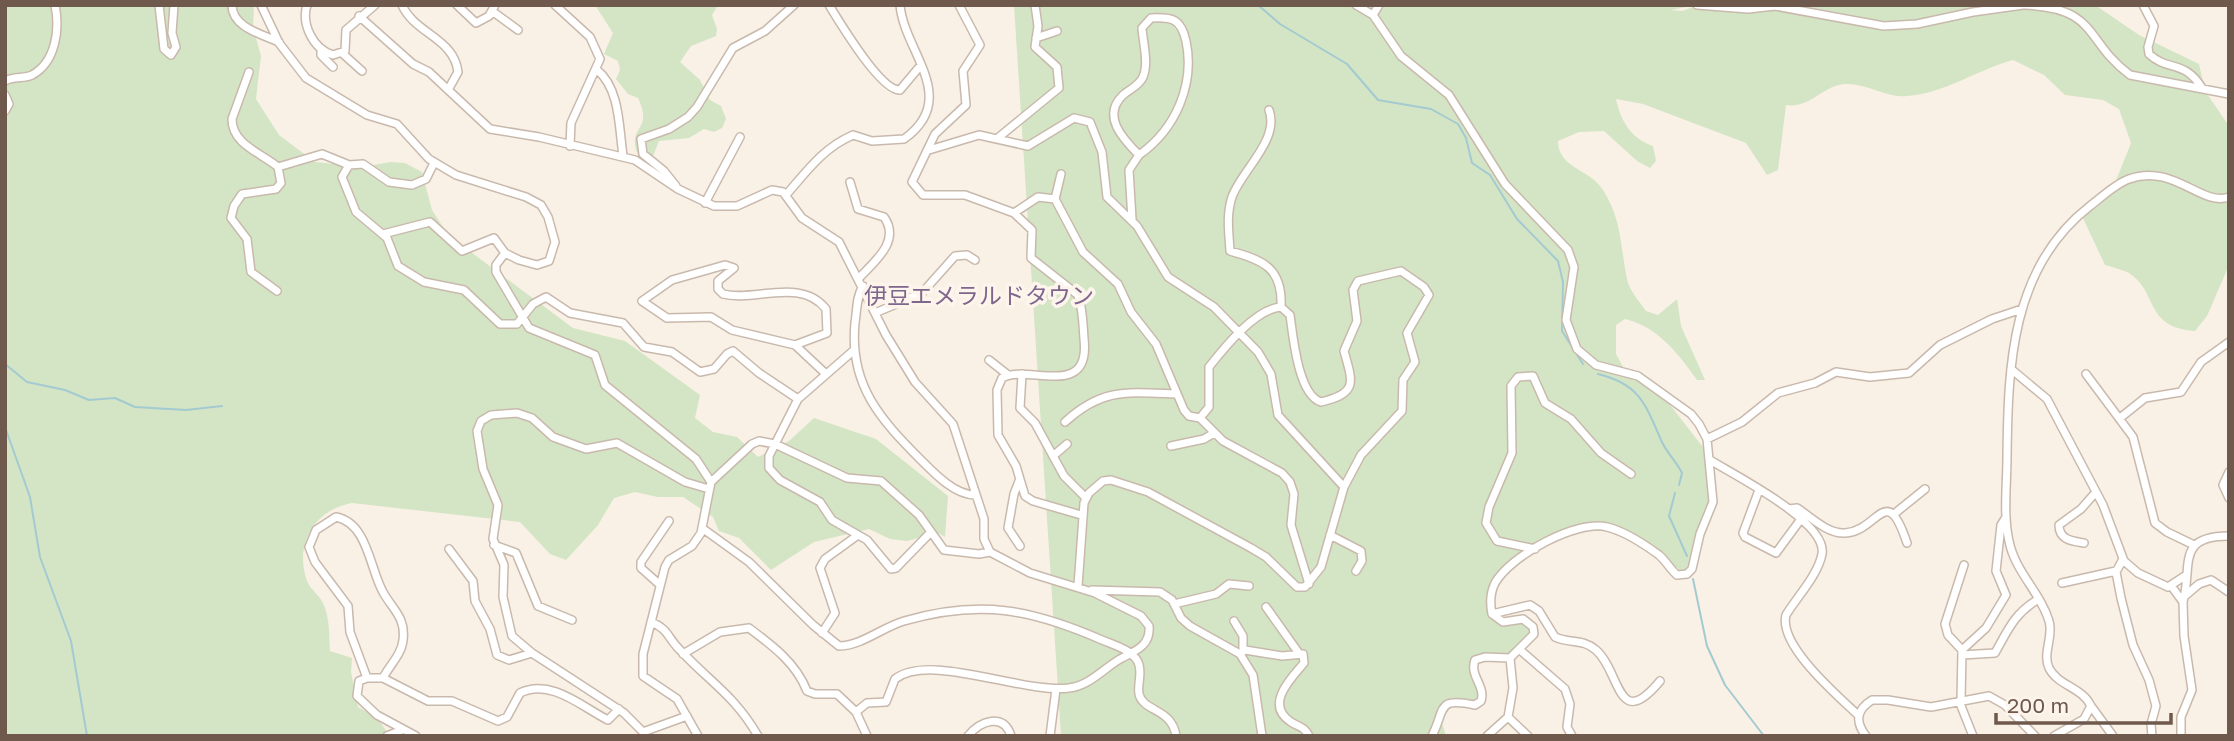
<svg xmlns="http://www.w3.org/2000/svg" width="2234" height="741" font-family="'Golos Text','Noto Sans JP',sans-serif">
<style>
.green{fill:#d3e5c5}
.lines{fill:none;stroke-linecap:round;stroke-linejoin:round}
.stream{stroke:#a4cad1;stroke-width:2}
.minor-casing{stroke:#c9b9ad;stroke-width:10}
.minor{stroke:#fff;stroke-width:7}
.labels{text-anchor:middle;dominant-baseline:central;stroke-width:7;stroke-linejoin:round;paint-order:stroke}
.neighbourhood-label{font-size:23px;fill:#7e668c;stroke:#fdf5eb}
</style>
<rect width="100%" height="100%" fill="#f9f1e5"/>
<path class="green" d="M5,5H254L253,27L261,56L256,99L279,135L315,162L363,167L390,162L405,163L422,172L432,210L448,235L573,328L625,341L700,395L695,418L713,432L737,437L758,457L789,441L814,418L876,439L948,496L945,537L938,533L907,541L890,539L869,529L814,542L771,570L739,538L719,531L713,517L683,497H658L635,492L614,498L598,525L566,560L550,554L520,522L352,503C314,510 294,544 307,581C310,589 319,595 323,603C330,618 329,635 330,651L352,658L351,672L358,707L377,718L390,736H5Z
M595,5H718L712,15L717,29L716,36L691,46L680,62L700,80L710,100L721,106L726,119L722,128L714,132L704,129L689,138L659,141L653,156L640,159C623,125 655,133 638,98L628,94L616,79L620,70L618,61L604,54L613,33Z
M1014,5H1695L1671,10L1682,11L1699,5H2095L2139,35L2199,64L2205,91L2229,126V265L2207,316L2195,331C2142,327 2160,291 2127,272C2120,269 2112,267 2105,265L2082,216L2113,188L2131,143L2119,109L2103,100L2065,95L2044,75L2013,60C1976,70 1946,93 1907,96C1885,98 1867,83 1845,84C1823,85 1810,109 1786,105L1778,170L1767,175L1746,143L1643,104L1616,99C1621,122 1631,138 1653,146L1656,161L1650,168L1637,161L1604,131L1579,132L1558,141C1558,167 1587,169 1600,186C1622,216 1620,245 1627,279C1629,290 1639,301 1646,311L1658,315L1677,299L1681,326L1705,380H1697C1678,353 1658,327 1625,319L1616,325V354L1627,374L1660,392L1706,451L1713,504L1696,565L1683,572L1624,531H1560C1553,538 1546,545 1539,550C1506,573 1479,574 1502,622L1523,619L1533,627L1508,660L1479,661L1474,673L1483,698L1453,705L1441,720L1446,736H1061Z"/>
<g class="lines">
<path class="stream" d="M1258,5L1280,24L1347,64L1378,100L1431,109L1458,124L1466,138L1472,163L1490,175L1517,219L1558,261L1563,282L1562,331L1583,364
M5,364L27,382L65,390L89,400L115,398L135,407L186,410L222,406
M1598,374C1639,384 1645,403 1661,440C1666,452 1676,461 1682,473L1679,485
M5,427L30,497L40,557L71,641L87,736
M1675,493L1669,516L1687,556
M1693,579L1707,646L1725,685L1764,736"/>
<defs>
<path id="minor" d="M159,5L164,49L171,55L176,47L172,33L174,5
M232,5C232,27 261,34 279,42
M261,5L279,43L306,78L367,115L397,124L429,159L456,175L526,197L541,205L548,217L555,242L549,261L537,265L519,260L505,253L494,238L462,251L430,222L383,234
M307,5C301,24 313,49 333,55L345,51L346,30L375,5
M402,5C415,34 454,38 458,72L448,90
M457,5L476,23L489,16L495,5
M555,5L590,37L600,59L571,123L570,146
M829,5C840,23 881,91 900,90L921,65
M959,5L980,45L963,71L966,105L935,134L912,182L923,195H965L1014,213L1032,230L1031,258L1078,295C1083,309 1083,325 1084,339C1091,401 1026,363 1002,378L997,390L998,435L1016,466L1025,496L1033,501L1081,515
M1356,5L1373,15L1401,56L1449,95L1505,184L1568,250L1574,267L1566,320L1577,349L1596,365L1638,376L1691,414L1699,424L1707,439L1713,502L1700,534L1692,569L1687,574L1677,575C1670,569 1666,561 1659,555C1644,544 1624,531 1607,527C1577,519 1510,556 1495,583C1490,593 1490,604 1492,614L1503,622L1523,619L1533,627L1534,634L1510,658L1513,688L1508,717L1487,736
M1697,5L1748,9L1775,6L1884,26L1917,24L1973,12L2023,5
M2025,5C2099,8 2084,41 2130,75L2229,94
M2143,5L2154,26L2148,47L2149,54C2168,72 2184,59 2202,88
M492,11L518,30
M1373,15L1379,5
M359,16L413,64L429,72L490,129L539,137L635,160L678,189L714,206H737L772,190L783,192L802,218L839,242L886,335L915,382L953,424L984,519V539L990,552L1030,573L1095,593L1141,616L1149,626C1151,646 1135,651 1120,659C1103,669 1089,686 1069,688C1023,694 930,652 895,679L886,702L867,703L856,712
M1151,18C1173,17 1181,19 1186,41C1195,84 1176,129 1139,155C1123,139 1101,116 1123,95C1130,89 1139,86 1143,77C1149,63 1143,43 1142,28Z
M1036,38L1057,31
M321,50V55L333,67
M342,53L362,71
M597,70C620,88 619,128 623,156
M249,72L232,119C232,145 262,153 278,167L281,183L276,189L242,194L234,206L231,218L247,239L251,272L277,291
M5,81C14,76 24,79 32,75C56,62 60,29 55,5
M5,95L9,104L5,111
M1269,110C1280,140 1241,171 1232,197C1226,215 1229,233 1230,251C1263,260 1283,268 1281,307
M999,137L1059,88L1057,67L1035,47L1038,26L1035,5
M929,150L979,135L1028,146L1074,118L1090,122L1102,152L1107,197L1137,226L1168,277L1214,307L1258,352L1271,374L1278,415L1344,487
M349,165L342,177L356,212L387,238L398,266L424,282L464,290L500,324H517L533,304L546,297L570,313L623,323L644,347L672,352L700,372L714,369L727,354L733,351L759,373L798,399
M278,167L322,154L349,165L363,164L389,182L412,185L426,179L434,163
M850,182L858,209L884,217C901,241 875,261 859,278
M676,186L664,171L643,154L641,139L669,129L688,117L697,107L733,48L765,31L794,5
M786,195C807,171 823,148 853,135L872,141L904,139C961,98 904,52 900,5
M1055,199L1061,174
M705,203L740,137
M1014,213L1038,197L1055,199L1083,252L1118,284L1131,312L1156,344L1184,410L1189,416L1200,418
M1132,219L1129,170L1139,155
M505,253L496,265V272L529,328L595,355L605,385L696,459L711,482
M725,265L734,268L718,281V289L723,294C754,302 801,277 826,309L827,333L795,345L732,330L711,317L667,318L642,301L672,280Z
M863,286C856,297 857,311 855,323C849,385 880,419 922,461C935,474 955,495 975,495
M1281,307C1255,309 1224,348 1209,367V407L1200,418L1223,441L1282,473L1290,482L1294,494L1291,525L1309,584
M875,313L922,293L955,256L967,255L975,260
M795,345L826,374
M853,351L798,399L769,456V468L780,480L820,502L832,520L867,540L891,569L896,568L930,533
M989,360L1008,375
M2011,369L2047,399L2103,505L2124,561L2138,573L2168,587L2185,576
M1022,374L1020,408L1035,423L1064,476L1086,498
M2086,374L2133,437L2155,523L2167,532L2194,545
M2120,418L2145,398L2181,392L2201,362L2229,342
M1065,422C1102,388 1127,392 1175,394
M1707,439L1742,422L1778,393L1815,383L1836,372L1870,377L1909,373L1940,345L1992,319L2022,309
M1171,446L1204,439L1214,433
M1053,456L1067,444
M1710,460C1734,475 1828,522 1822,554C1818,575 1797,597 1786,615C1778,645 1838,696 1858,715
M2229,472L2223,485L2229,498
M1019,481L1014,494L1008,528L1020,546
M1759,490L1743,533L1745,537L1776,553L1801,519
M1789,509L1797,508C1811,517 1827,534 1845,533C1879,531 1886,480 1907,543
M1894,514L1925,489
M702,528L749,562L813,625L839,646C861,646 883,627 904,621C980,599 1031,609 1102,640C1114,645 1132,650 1138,662C1143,673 1137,684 1139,694C1143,712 1172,708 1176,736
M1330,535L1361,551L1362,561L1356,571
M2084,543C2072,541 2059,540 2059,525L2081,509L2096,492
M494,545L516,553L538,606L572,620
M449,549L473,581L475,601L490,629L497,655L509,660L532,653
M1535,549L1497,541L1486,523L1489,507L1512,453L1511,386L1518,377L1533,376L1545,403L1571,419L1601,453L1631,474
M2123,559L2116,572L2121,598L2133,645L2149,680L2156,706L2151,724L2152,736
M2062,583L2116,571
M659,584L641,568V562L669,521
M1078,586L1084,503L1089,493L1103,481L1111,480L1148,492L1251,548L1266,557L1297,587H1305L1321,567L1344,487L1361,455L1402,411L1403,380L1415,362L1407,333L1429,295L1424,287L1401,271L1358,281L1353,290L1357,321L1344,351C1353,383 1358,393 1321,402C1298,395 1293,336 1290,315L1281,307
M2172,587L2183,602L2184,636L2192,690L2181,717V736
M1092,590L1160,592L1172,600L1181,618L1190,626L1240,654L1253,675L1262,736
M2186,595L2199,584L2211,580L2229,592
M2183,602C2193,566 2175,536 2229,536
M1174,604L1216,594L1229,584L1249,586
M1266,607L1298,652
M1492,614L1530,605L1539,611L1555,637C1570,644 1582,638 1596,650C1621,672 1617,733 1660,681
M1234,621L1243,636V651
M651,622C669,629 668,639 681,651C711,683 735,696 758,736
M822,633L835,613L820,568L825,559L858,535
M1519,649L1565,689L1570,704L1567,727L1572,736
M1962,650L1986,628L2006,595L1996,571L2001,525L2006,517
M683,654L720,632L749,628C773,646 796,663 807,691L815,694H837L856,712L867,736
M1240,654L1245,650L1282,656L1303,654L1304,663C1291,678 1264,705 1291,722C1299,727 1305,727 1309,736
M1962,655L1995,653C2008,630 2014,614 2037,600
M367,678L350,632L348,606L315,562L309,547L316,530L336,517C368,523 370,570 383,592C392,609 406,617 403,640C402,654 389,666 383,678
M1959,701L1973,736
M1961,701L1962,650L1948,635L1945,624L1964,565
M2091,706L2113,736
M687,716L643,732L624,713L532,653L512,636L503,597L504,565L493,539L498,505L483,469L477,431L481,421L491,415L517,413L532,418L553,437L586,449L617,443L685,482L709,489
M1508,717L1528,736
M387,736L402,730
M416,736L377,715L357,696L359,681L367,678H383L428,701H452L498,721L507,717L520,693C551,678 582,707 608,720L619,709
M698,736L677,699L643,676V654L665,567L669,560L692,546L701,533L711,482L752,444L759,441L775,444L847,478L881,481L919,515L944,550L979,554L990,552
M968,736C980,721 1004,712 1011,736
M1050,736L1056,689
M1432,736C1446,708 1436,697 1475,705L1481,701C1486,686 1469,676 1475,660L1485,657L1510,658
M1866,736C1855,722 1856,710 1872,700H1888L1931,707L1989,696L2005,705L2035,736
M2054,736L2084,719L2091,706C2082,687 2058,686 2049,668C2042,653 2054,637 2049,621C2041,593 2015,572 2009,541C2003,515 2007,484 2007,457C2008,366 2011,267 2090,206C2102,197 2115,184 2129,179C2174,163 2201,207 2229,197"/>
</defs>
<use href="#minor" class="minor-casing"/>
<use href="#minor" class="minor"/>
</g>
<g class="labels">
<g class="neighbourhood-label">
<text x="979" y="295">伊豆エメラルドタウン</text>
</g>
</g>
<rect width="2234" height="741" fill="none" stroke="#6f594d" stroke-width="14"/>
<path d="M1996 713v10h175v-10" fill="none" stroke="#6f594d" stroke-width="3.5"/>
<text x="2007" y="713" font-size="21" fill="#6f594d" stroke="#fdf5eb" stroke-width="5" paint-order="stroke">200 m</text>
</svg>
